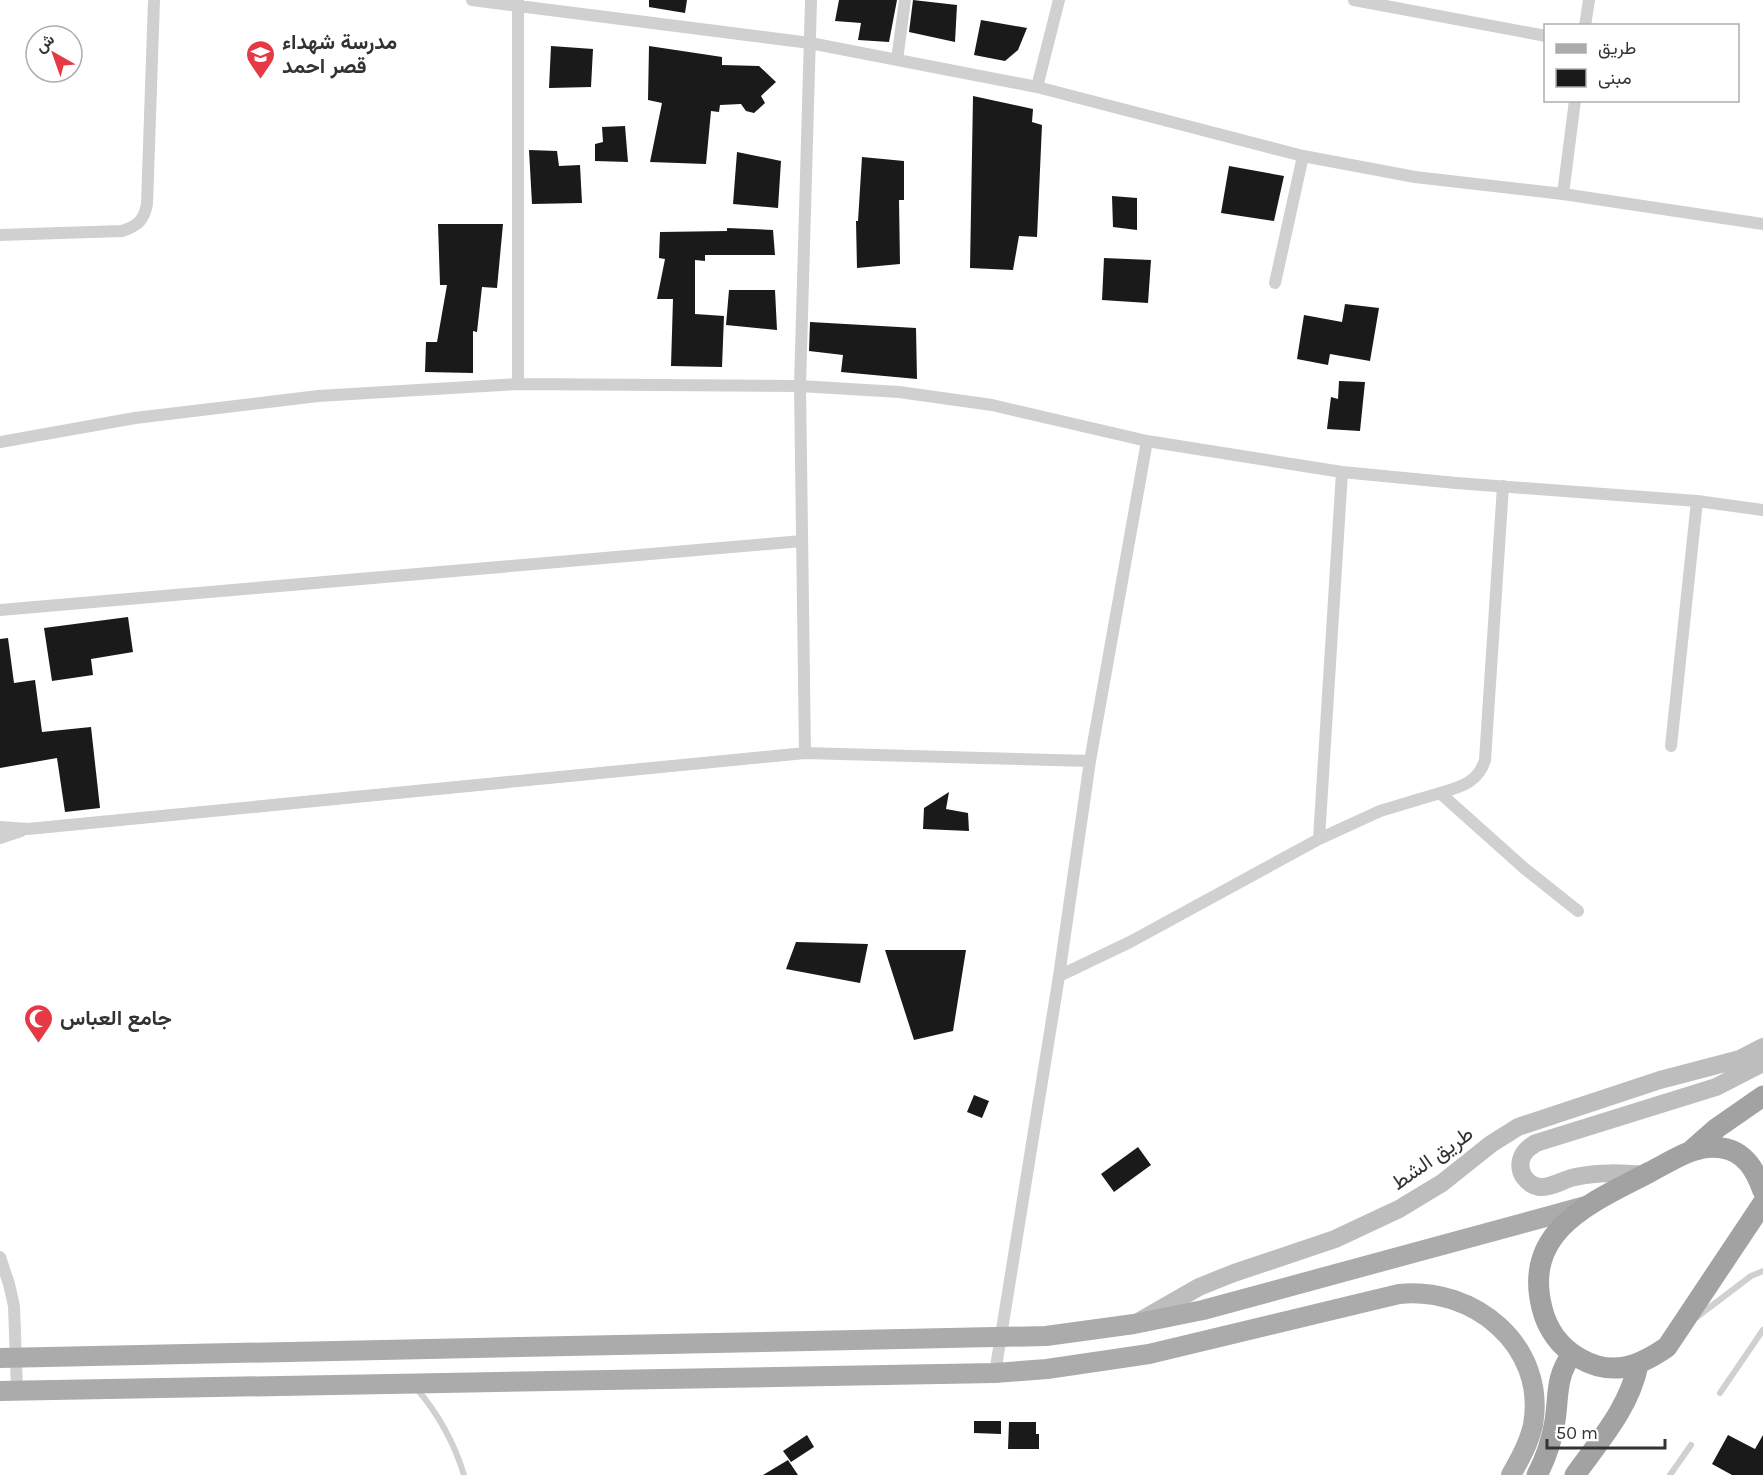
<svg xmlns="http://www.w3.org/2000/svg" width="1763" height="1475" font-family="Karla,Vazirmatn,sans-serif">
<style>
.building{fill:#1a1a1a}
.lines{fill:none;stroke-linecap:round;stroke-linejoin:round}
.service{stroke:#d0d0d0;stroke-width:6}
.minor{stroke:#d0d0d0;stroke-width:12}
.secondary{stroke:#bdbdbd;stroke-width:18}
.primary{stroke:#ababab;stroke-width:20}
.trunk{stroke:#a2a2a2;stroke-width:21}
.labels{text-anchor:middle;dominant-baseline:central;stroke-width:6;stroke-linejoin:round;paint-order:stroke}
.poi-label{font-size:21px;font-weight:bold;fill:#333;stroke:#fff;text-anchor:start}
.street-label{font-size:21px;fill:#333;stroke:#fff}
</style>
<rect width="100%" height="100%" fill="#fff"/>
<path class="building" d="M649,0H687L685,13L649,7Z
M839,0H897L889,42L858,40L861,23L835,21Z
M913,0L957,5L955,42L909,32Z
M981,20L1027,28L1018,50L1005,61L974,55Z
M551,46L593,49L591,87L549,88Z
M649,46L722,57V65L759,66L776,82L761,96L765,103L754,113L746,111L741,104L720,105L719,112L711,111L706,164L650,162L662,103L648,100Z
M973,96L1033,109L1032,122L1042,125L1037,237L1019,236L1013,270L970,268Z
M625,126L628,162L595,161V144L603,142L602,127Z
M529,150L557,151L559,166L580,165L582,203L532,204Z
M737,152L781,161L778,208L733,204Z
M862,157L904,161V200H899L900,264L857,268L856,221H858Z
M1229,166L1284,176L1274,221L1221,213Z
M1112,196L1137,198V230L1113,227Z
M438,224H503L497,288L482,287L477,332L473,331V373L425,372L426,342H437L447,285H440Z
M727,228L773,230L775,255H705V261L695,260V314L724,316L722,367L671,366L673,299H657L665,259L659,258L660,232L727,231Z
M1104,258L1151,260L1148,303L1102,300Z
M729,290H775L777,330L726,325Z
M1345,304L1379,308L1370,361L1330,354L1328,365L1297,359L1304,315L1342,322Z
M810,322L916,328L917,379L841,372L843,355L809,351Z
M1339,381L1365,382L1360,431L1327,429L1331,397L1338,399Z
M128,617L133,652L91,659L93,675L52,681L44,628Z
M8,638L14,683L35,680L42,732L91,727L100,808L65,812L57,758L0,768V639Z
M949,792L946,809L968,813L969,831L923,829L924,808Z
M796,942L868,944L860,983L786,969Z
M885,950H966L953,1031L914,1040Z
M974,1095L989,1101L982,1118L967,1112Z
M1138,1147L1151,1165L1114,1192L1101,1174Z
M974,1421H1001V1434L974,1433Z
M1009,1422H1036V1434H1039V1449H1008Z
M807,1435L814,1447L791,1462L783,1451Z
M1728,1435L1755,1449L1763,1435V1475H1732L1712,1464Z
M788,1460L798,1475H763Z"/>
<g class="lines">
<path class="service" d="M1697,1317L1751,1276L1763,1271
M417,1389C439,1415 454,1442 464,1475
M1720,1393L1763,1330
M1670,1475L1691,1445"/>
<path class="minor" d="M472,0L810,43L1037,87L1303,156L1415,177L1563,194L1763,224
M518,0V384
M1354,0L1546,36
M1585,26L1589,0
M897,60L905,0
M1037,87L1059,0
M1563,194L1575,100
M0,235L122,231C137,226 144,221 147,204L154,0
M1275,283L1303,156
M0,442L135,418L318,396L518,384L800,386L899,392L992,405L1147,441L1342,472L1456,483L1697,501L1763,510
M0,610L802,541
M1671,746L1697,501
M805,753L800,386L811,0
M1440,793C1460,787 1478,783 1485,760L1503,486
M0,827L28,829L805,753L1090,761
M0,838L21,831
M1319,839L1342,472
M1059,976L1130,942L1319,839L1380,811L1440,793L1524,868L1578,911
M0,1257L9,1284L14,1306L17,1391
M995,1373L1059,976L1090,761L1147,441"/>
<path class="secondary" d="M1645,1175C1621,1173 1599,1172 1575,1177C1564,1179 1552,1188 1540,1187C1527,1185 1518,1173 1521,1160C1523,1152 1528,1148 1536,1143L1716,1087L1763,1063
M1138,1322L1199,1287L1234,1273L1335,1239L1399,1209L1442,1183L1491,1144L1518,1127L1660,1080L1740,1059L1763,1047"/>
<path class="primary" d="M0,1358L1046,1336L1134,1324L1203,1310L1586,1206
M0,1391L995,1373L1047,1369L1149,1354L1399,1294C1473,1286 1547,1345 1533,1425C1529,1443 1520,1459 1511,1475"/>
<path class="trunk" d="M1692,1150L1717,1128L1763,1096
M1763,1191C1756,1171 1745,1151 1722,1148C1696,1143 1672,1161 1650,1172C1593,1202 1522,1229 1542,1308C1547,1329 1560,1347 1579,1358C1612,1377 1638,1367 1667,1347L1763,1203
M1537,1475C1546,1458 1552,1440 1555,1421C1559,1395 1555,1378 1572,1354
M1575,1475C1600,1440 1629,1408 1638,1365"/>
</g>
<defs>
<symbol id="school-pin" viewBox="-11 -11 22 30"><path d="M0 17L-7.5 6A9.5 9.5 0 1 1 7.5 6Z" fill="#e63946" stroke="#fff"/><path d="M0-5L7-2L0 1L-7-2ZM-4 1L0 2.5L4 1V4Q0 6-4 4Z" fill="#fff"/></symbol>
<symbol id="mosque-pin" viewBox="-11 -11 22 30"><path d="M0 17L-7.5 6A9.5 9.5 0 1 1 7.5 6Z" fill="#e63946" stroke="#fff"/><path d="M3.5-4.9A6 6 0 1 0 3.5 4.9A5 5 0 1 1 3.5-4.9Z" fill="#fff"/></symbol>
</defs>
<g fill-rule="evenodd">
<use href="#school-pin" x="244" y="38" width="33" height="45"/>
<use href="#mosque-pin" x="22" y="1002" width="33" height="45"/>
</g>
<g class="labels">
<g class="poi-label">
<text x="282" y="42">مدرسة شهداء<tspan x="282" dy="24">قصر احمد</tspan></text>
<text x="60" y="1018">جامع العباس</text>
</g>
<g class="street-label">
<text transform="translate(1432 1158) rotate(-35)">طريق الشط</text>
</g>
</g>
<rect x="1544" y="24" width="195" height="78" fill="#ffffff" stroke="#adadad" stroke-width="1.5"/>
<rect x="1556" y="44" width="30" height="9" fill="#ababab" stroke="#adadad" stroke-width="1.5"/>
<text x="1598" y="54" font-size="18" fill="#333333">طريق</text>
<rect x="1556" y="69" width="30" height="18" fill="#1a1a1a" stroke="#adadad" stroke-width="1.5"/>
<text x="1598" y="84" font-size="18" fill="#333333">مبنى</text>
<g transform="translate(54 54) rotate(320)"><circle r="28" fill="#ffffff" stroke="#adadad" stroke-width="1.5"/>
<path d="M0-4.5L10 22L0 15L-10 22Z" fill="#e63946"/>
<text y="-9" font-size="16" font-weight="bold" text-anchor="middle" fill="#333333">ش</text>
</g>
<path d="M1547 1439v9h118v-9" fill="none" stroke="#333333" stroke-width="3"/>
<text x="1556" y="1439" font-size="18" fill="#333333" stroke="#ffffff" stroke-width="4.5" paint-order="stroke">50 m</text>
</svg>
